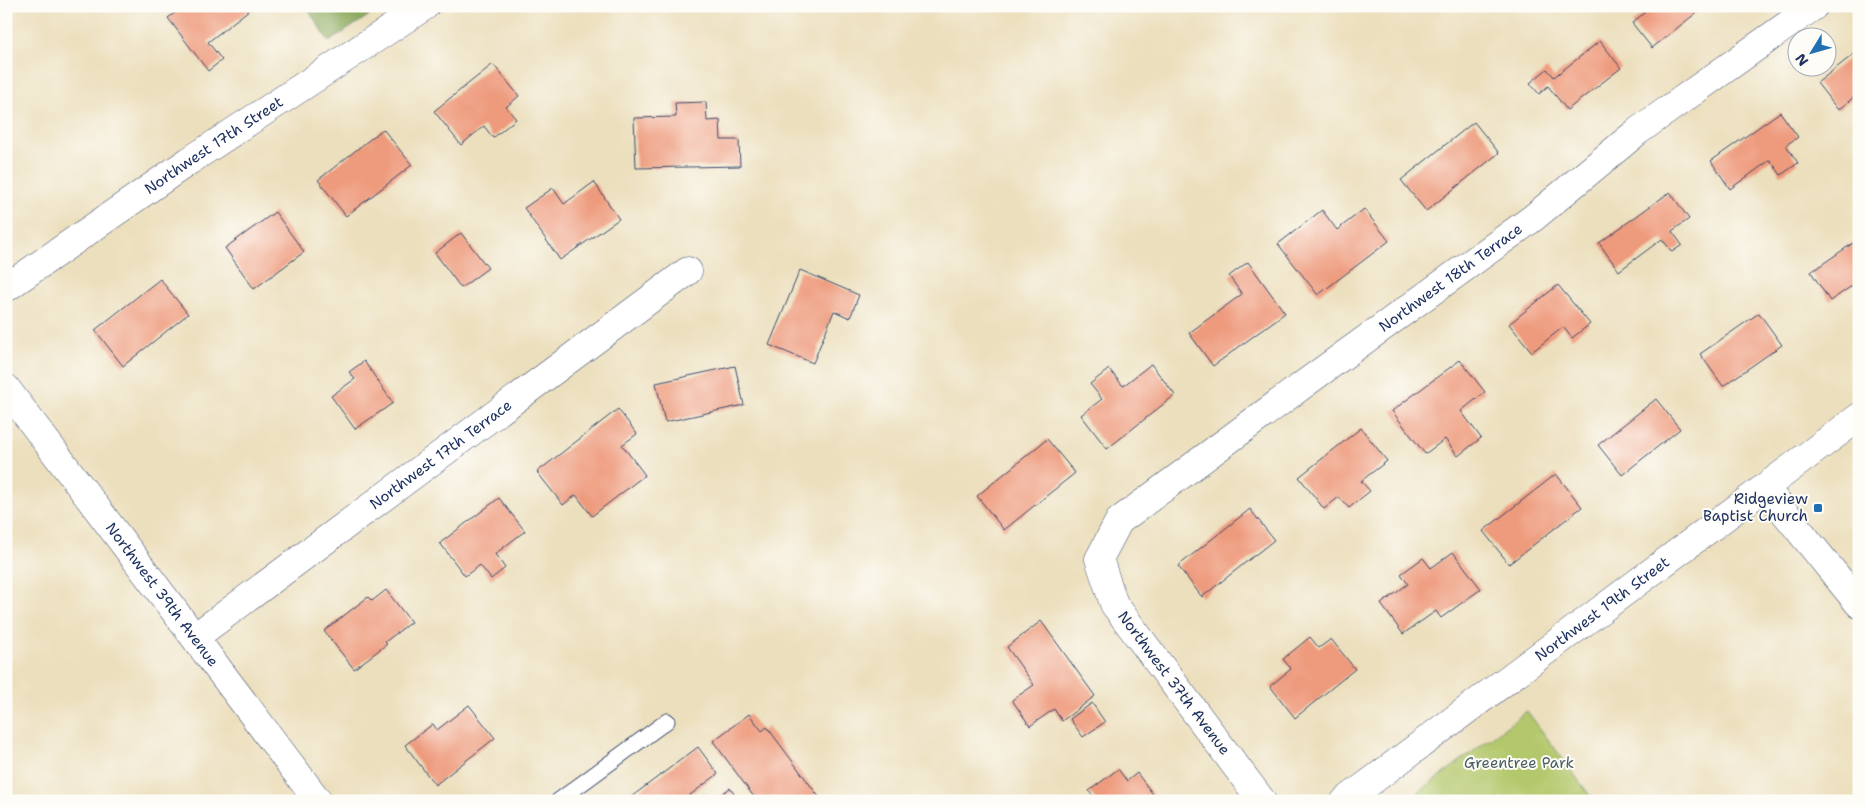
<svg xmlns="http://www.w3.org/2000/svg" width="1865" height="807" font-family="'Shantell Sans',sans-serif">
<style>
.green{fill:#b3c86c;stroke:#677c65}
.forest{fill:#8eac60;stroke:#546e5f}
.building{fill:#ee9a7b}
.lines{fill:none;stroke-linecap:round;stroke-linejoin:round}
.service-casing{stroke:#3a496c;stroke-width:17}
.minor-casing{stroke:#3a496c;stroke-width:29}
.primary-casing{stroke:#3a496c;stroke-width:29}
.service{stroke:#fff;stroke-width:15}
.minor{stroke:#fff;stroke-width:28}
.primary{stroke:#fff;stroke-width:28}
.poi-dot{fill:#1f6fb2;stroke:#fdfcf7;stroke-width:2}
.labels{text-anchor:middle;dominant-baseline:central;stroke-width:4;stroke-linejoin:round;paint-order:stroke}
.street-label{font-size:15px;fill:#1b2f5e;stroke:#fdfcf7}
.poi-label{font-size:15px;fill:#1b2f5e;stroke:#fdfcf7;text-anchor:end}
.park-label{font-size:15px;fill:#495d62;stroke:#fdfcf7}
</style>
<rect width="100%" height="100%" fill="#fdfcf7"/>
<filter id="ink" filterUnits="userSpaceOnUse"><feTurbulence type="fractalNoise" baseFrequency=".02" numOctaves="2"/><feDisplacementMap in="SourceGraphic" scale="10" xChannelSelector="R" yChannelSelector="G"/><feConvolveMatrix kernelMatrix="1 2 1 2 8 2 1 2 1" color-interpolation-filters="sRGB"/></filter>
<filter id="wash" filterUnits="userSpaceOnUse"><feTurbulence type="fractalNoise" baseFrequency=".0096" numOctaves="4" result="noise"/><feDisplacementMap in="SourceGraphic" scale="20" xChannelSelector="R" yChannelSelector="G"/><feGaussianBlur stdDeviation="1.12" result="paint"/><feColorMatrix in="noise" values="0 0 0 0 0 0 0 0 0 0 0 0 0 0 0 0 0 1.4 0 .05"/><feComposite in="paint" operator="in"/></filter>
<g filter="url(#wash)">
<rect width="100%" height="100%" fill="#ecdfbd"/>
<path class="green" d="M1527,711L1594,801H1407Z"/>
<path class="forest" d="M306,6H383L329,42Z"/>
<g id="blocks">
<path class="building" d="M184,6H254L208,42L222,60L208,71L168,18Z
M1639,6H1705L1652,48L1632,23L1644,13Z
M1600,41L1621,68L1567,110L1548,86L1539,94L1530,83L1547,69L1554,77Z
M1859,50V93L1838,110L1817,83Z
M493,64L519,96L506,107L516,119L493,138L484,126L461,145L434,111Z
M706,102L707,121L720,120L721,140H739L740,166L636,168L634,118L676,117L675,103Z
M1780,112L1798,137L1786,145L1798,163L1781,175L1770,160L1730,189L1711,161Z
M1474,122L1499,153L1426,211L1401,180Z
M383,129L412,165L346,216L318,180Z
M594,182L619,219L560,260L524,208L553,188L564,204Z
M1670,192L1689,219L1672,231L1682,245L1672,252L1662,239L1619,271L1599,243Z
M1364,209L1389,241L1318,295L1278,244L1322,210L1337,230Z
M275,212L304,252L254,289L225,248Z
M461,233L488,268L461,288L435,253Z
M1853,243L1859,251V281L1830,301L1811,272Z
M1248,262L1285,313L1213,366L1189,333L1242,294L1229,276Z
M800,270L859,295L850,318L834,311L813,363L769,345Z
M160,279L188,314L123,366L95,330Z
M1558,285L1590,324L1572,338L1563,327L1532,352L1509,324Z
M1759,313L1782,345L1723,386L1700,354Z
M1460,360L1485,392L1461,411L1481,438L1458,456L1445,439L1425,454L1392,411Z
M364,361L393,403L355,429L331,396L355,379L349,372Z
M1151,364L1175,395L1107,449L1081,415L1102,399L1090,384L1109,369L1123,386Z
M735,366L744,405L665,422L656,383Z
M1656,399L1680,429L1622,475L1598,445Z
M618,409L637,434L622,445L645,475L592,516L576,495L563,505L537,472Z
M1361,428L1387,461L1361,481L1370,491L1349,508L1339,497L1324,509L1299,477Z
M1047,439L1075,473L1004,530L977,496Z
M1556,474L1582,507L1509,564L1483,531Z
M499,498L525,531L495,554L505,568L491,579L480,565L465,576L440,543Z
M1250,509L1274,540L1202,597L1178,566Z
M1453,552L1481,589L1441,618L1436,611L1403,634L1381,604L1408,584L1401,574L1423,558L1431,568Z
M386,590L411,622L385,642L387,644L354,669L324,631L368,597L372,601Z
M1041,621L1095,696L1062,721L1054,709L1030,726L1012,700L1034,685L1007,647Z
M1310,637L1319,648L1331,639L1355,669L1295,718L1270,686L1291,669L1283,659Z
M1092,703L1105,722L1083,737L1070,719Z
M469,705L495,738L435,785L405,745L433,724L437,730Z
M749,714L762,731L767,727L822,801H757L713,741Z
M698,747L718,774L682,801H633L631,797Z
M1118,769L1127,781L1137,773L1158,801H1096L1089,791Z
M730,788L739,801H712Z"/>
</g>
</g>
<g filter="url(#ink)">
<use href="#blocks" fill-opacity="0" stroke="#3a496c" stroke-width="1"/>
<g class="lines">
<defs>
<path id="service" d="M558,801L667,721"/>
<g id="minor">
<path id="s1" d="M6,288L189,161L425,6"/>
<path d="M1765,488L1859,604"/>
<path id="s2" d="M195,637L688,271"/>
<path id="s3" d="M1262,801L1114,604L1099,559L1119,521L1311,379L1533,218L1638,131L1814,6"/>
<path id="s4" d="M1345,801L1859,417"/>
</g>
<g id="primary">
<path id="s5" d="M6,388L318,801"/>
</g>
</defs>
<use href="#service" class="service-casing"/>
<use href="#minor" class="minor-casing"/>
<use href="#primary" class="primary-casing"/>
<use href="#service" class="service"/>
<use href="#minor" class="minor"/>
<use href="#primary" class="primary"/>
</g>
</g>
<rect class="poi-dot" x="1813" y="503" width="10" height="10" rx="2.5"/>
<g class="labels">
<g class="street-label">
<text stroke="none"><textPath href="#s1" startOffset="252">Northwest 17th Street</textPath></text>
<text stroke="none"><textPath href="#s3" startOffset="748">Northwest 18th Terrace</textPath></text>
<text stroke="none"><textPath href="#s2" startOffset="306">Northwest 17th Terrace</textPath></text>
<text stroke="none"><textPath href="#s5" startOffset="259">Northwest 39th Avenue</textPath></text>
<text stroke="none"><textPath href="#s4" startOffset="321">Northwest 19th Street</textPath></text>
<text transform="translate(1174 683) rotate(53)">Northwest 37th Avenue</text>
</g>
<g class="poi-label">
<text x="1808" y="499">Ridgeview<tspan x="1808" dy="17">Baptist Church</tspan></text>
</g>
<g class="park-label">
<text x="1519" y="763">Greentree Park</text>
</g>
</g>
<rect width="1865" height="807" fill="none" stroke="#fdfcf7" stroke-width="25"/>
<g transform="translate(1812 52) rotate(233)"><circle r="24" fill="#fdfcf7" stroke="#a3aaba"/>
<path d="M0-4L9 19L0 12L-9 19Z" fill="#1f6fb2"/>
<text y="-8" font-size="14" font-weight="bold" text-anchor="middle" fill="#1b2f5e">N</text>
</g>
</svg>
